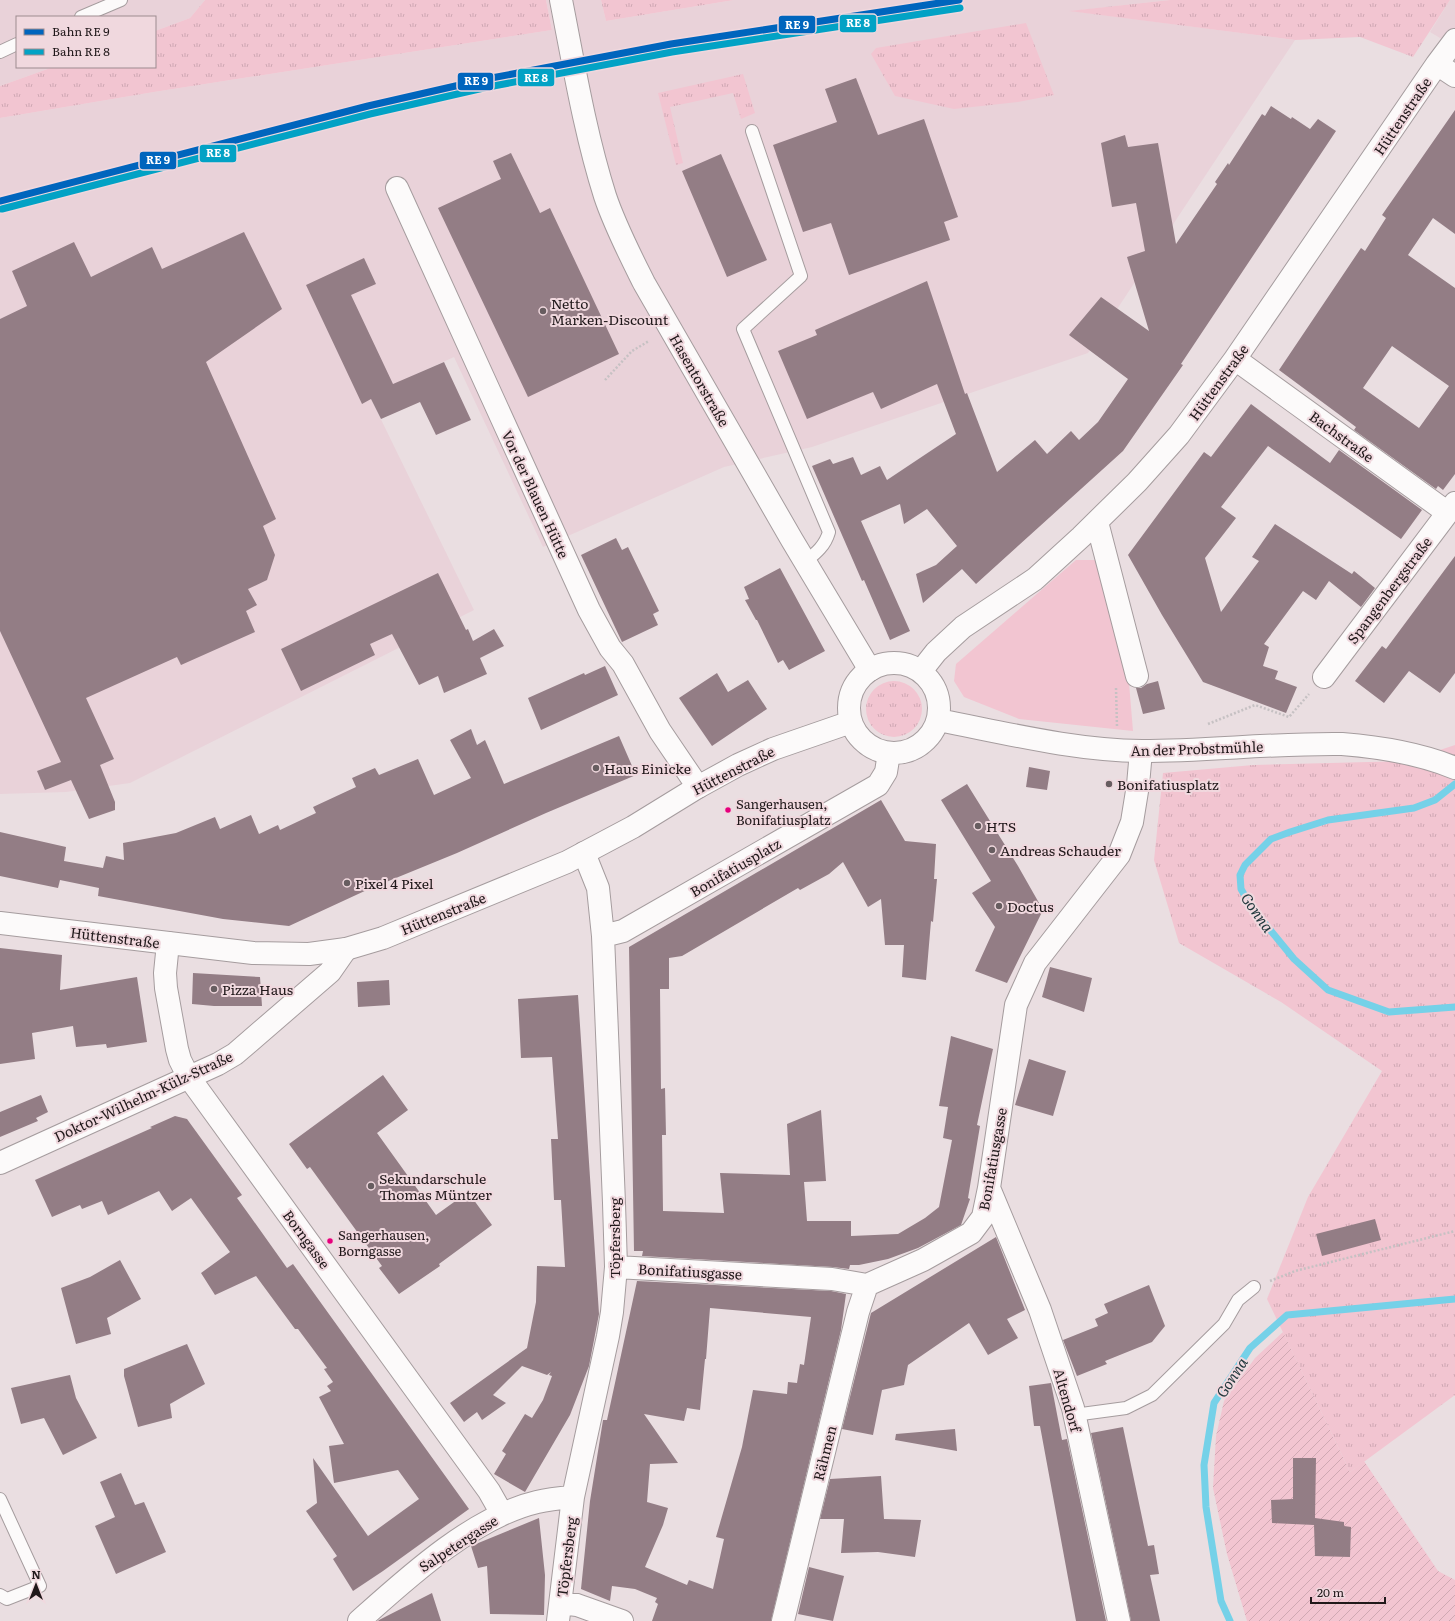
<svg xmlns="http://www.w3.org/2000/svg" width="1455" height="1621" font-family="Literata,serif">
<style>
.built{fill:#e9d2d9}
.grass{fill:url(#grass-tufts)}
.park{fill:#f2c5d1}
.garden{fill:url(#garden-furrows)}
.lines{fill:none;stroke-linecap:round;stroke-linejoin:round}
.stream{stroke:#75d1e8;stroke-width:7}
.building{fill:#937d85;fill-rule:evenodd}
.service-casing{stroke:#a59c9e;stroke-width:14}
.minor-casing{stroke:#a59c9e;stroke-width:24}
.tertiary-casing{stroke:#a59c9e;stroke-width:24}
.path{stroke:#c6c1c3;stroke-width:2.5;stroke-dasharray:2 2;stroke-linecap:butt}
.service{stroke:#fcfafa;stroke-width:12}
.minor{stroke:#fcfafa;stroke-width:22}
.tertiary{stroke:#fcfafa;stroke-width:22}
.rail-1-casing{stroke:#f0d8de;stroke-width:10}
.rail-2-casing{stroke:#f0d8de;stroke-width:10}
.rail-1{stroke:#0065bd;stroke-width:7}
.rail-2{stroke:#02a2c5;stroke-width:7}
.poi-dot{fill:#675d60;stroke:#f0d8de;stroke-width:1.5}
.bus-dot{fill:#e5007d;stroke:#f0d8de;stroke-width:1.5}
.labels{text-anchor:middle;dominant-baseline:central;stroke-width:4;stroke-linejoin:round;paint-order:stroke}
.bus-label{font-size:13px;fill:#20181a;stroke:#f0d8de;text-anchor:start}
.street-label{font-size:14px;fill:#20181a;stroke:#f0d8de}
.poi-label{font-size:14px;fill:#20181a;stroke:#f0d8de;text-anchor:start}
.water-label{font-size:15px;font-style:italic;fill:#1f363b;stroke:#f0d8de}
.line-badge{stroke:#f0d8de;stroke-width:1.5}
.badge-label{font-size:11px;text-anchor:middle;font-weight:bold;fill:#fff}
</style>
<defs>
<pattern id="grass-tufts" width="24" height="20" patternUnits="userSpaceOnUse"><rect width="24" height="20" fill="#f2c5d1"/><path d="M3 7l-1-3M5 7V3M7 7l1-3M15 17l-1-3M17 17v-4M19 17l1-3" fill="none" stroke="#cfa8b3"/></pattern>
<pattern id="garden-furrows" width="10" height="10" patternUnits="userSpaceOnUse"><rect width="10" height="10" fill="#f2c5d1"/><path d="M-1 1l2-2M0 10L10 0M9 11l2-2" fill="none" stroke="#cfa8b3"/></pattern>
</defs>
<rect width="100%" height="100%" fill="#eadee1"/>
<path class="built" d="M0,0H205L190,18L155,31V17H17V67H53L0,86Z
M546,0H601L606,21L734,0H1170L1072,11L1295,40L1088,353L812,447L724,467L543,547L454,357L408,378L409,381L371,399L474,610L130,783L66,792L0,794V118L154,92L552,30Z
M1450,0H1455V47L1430,32Z"/>
<path class="grass" d="M205,0H546L552,30L154,92L0,118V86L53,67H155V31L190,18Z
M601,0H734L606,21Z
M1170,0H1450L1413,57L1360,37L1295,40L1069,11Z
M1026,23L1054,95L1018,102L954,109L895,96L871,54L876,48Z
M743,74L755,113L741,119L733,93L670,107L683,163L676,165L658,93Z
M866 709a28 28 0 1 1 56 0a28 28 0 1 1-56 0Z
M1455,745V1395L1350,1472L1267,1299L1308,1197L1382,1071L1281,1002L1179,943L1154,860L1163,773L1253,765L1407,761Z"/>
<path class="park" d="M1076,560H1100L1129,683L1133,731L1019,719L964,697L954,681L956,664Z"/>
<path class="garden" d="M1283,1332L1350,1472L1364,1461L1438,1571L1455,1580V1621H1247L1227,1554L1213,1488L1216,1436L1224,1401L1255,1358Z"/>
<g class="lines">
<path class="stream" d="M1455,784L1435,800L1414,808L1328,820L1290,832L1271,839L1245,865L1240,875L1241,889L1252,908L1294,959L1328,990L1389,1012L1455,1007
M1230,1621L1221,1601L1206,1507L1204,1465L1214,1403L1250,1348L1287,1315L1455,1299"/>
</g>
<path class="building" d="M856,78L878,135L924,119L958,217L944,222L950,240L849,275L831,223L803,232L773,145L837,122L825,89Z
M1271,106L1291,119L1292,117L1310,129L1318,119L1336,131L1181,364L1183,365L1123,451L976,584L962,569L923,603L916,574L936,565L957,546L927,509L904,524L900,504L861,521L910,631L890,640L864,580L862,581L812,466L830,459L833,464L853,457L861,475L880,466L887,480L956,434L937,384L881,409L873,392L807,419L778,351L817,335L815,330L927,281L965,394L967,393L997,472L1035,440L1047,454L1071,431L1079,440L1098,422L1128,379L1069,335L1101,297L1149,331L1127,257L1145,251L1136,203L1112,207L1101,143L1125,135L1128,147L1158,143L1176,244L1217,184L1215,182L1228,163L1229,165L1262,114L1265,116Z
M1455,110V234L1433,218L1408,255L1455,288V474L1443,490L1438,486L1436,489L1354,430L1356,427L1279,370L1361,248L1365,251L1386,218L1382,215ZM1392,346L1449,386L1419,428L1363,388Z
M511,153L540,213L550,208L619,354L528,397L438,208L501,179L493,161Z
M721,154L767,260L727,277L682,171Z
M244,232L282,309L206,362L276,519L263,526L275,555L267,580L248,589L257,605L246,611L255,632L181,665L177,657L86,698L114,759L100,765L115,802V810L89,819L71,780L45,790L37,771L61,762L0,631V319L27,306L12,271L74,242L91,277L152,247L162,269Z
M364,258L376,284L351,295L393,384L444,362L471,420L436,435L420,402L381,419L371,399L362,404L306,285Z
M1251,404L1330,463L1339,450L1422,510L1401,539L1268,446L1221,507L1236,518L1205,558L1221,612L1259,561L1252,557L1275,524L1352,574L1354,571L1375,588L1361,607L1329,581L1316,600L1303,591L1264,644L1269,647L1263,666L1278,671L1275,679L1297,687L1286,713L1203,682L1162,615L1128,555L1204,452L1211,457Z
M616,538L622,550L628,547L659,611L653,614L658,625L622,642L581,555Z
M1455,556V673L1440,693L1409,671L1384,703L1355,681L1382,646L1386,649Z
M780,568L825,651L789,670L783,660L778,663L757,620H756L745,600L749,599L744,587Z
M438,573L466,630L468,629L473,641L494,629L504,646L480,658L487,674L444,693L438,676L419,685L392,634L370,644L375,655L301,691L281,649Z
M605,666L618,695L541,730L528,698L584,673L585,675Z
M717,673L728,692L748,680L767,709L712,746L679,698Z
M1158,681L1165,709L1143,714L1136,688H1141L1147,684Z
M471,729L477,745L485,740L504,784L619,736L636,775L546,813L457,853L369,889L289,926L223,919L98,896L99,888L60,880L58,888L0,876V832L66,847L64,861L103,868L106,856L124,860L123,843L176,833L215,817L220,829L251,815L259,834L278,825L280,830L316,813L313,807L356,787L352,778L375,768L379,775L418,759L434,795L471,778L450,740Z
M1029,767L1050,771L1047,790L1026,787Z
M967,784L1018,866L1043,910L1007,983L975,971L995,927L972,893L991,881L941,800Z
M881,800L905,841L936,844L934,879H937L933,922L931,921L926,980L902,977L904,945H885L881,899L868,907L843,862L829,874L800,890L798,888L682,956L669,958V989H660L661,1089L665,1088L666,1135H662L663,1211L724,1213L720,1173L790,1175L787,1124L821,1110L826,1181L804,1182L807,1221H851V1236L898,1234L925,1218L939,1207L952,1140L943,1138L948,1107L939,1106L951,1036L993,1049L977,1125L980,1126L968,1198L970,1199L961,1225L918,1248L888,1259L859,1265H850L849,1269L833,1267L642,1256L643,1251H634L629,947Z
M0,948L62,955L60,990L137,977L147,1042L107,1048L106,1044L76,1047L73,1026L32,1033L35,1059L0,1064Z
M1050,967L1092,978L1084,1012L1042,997Z
M193,973L260,977L262,1006H214L192,1004Z
M389,980L390,1005L358,1007L357,982Z
M578,995L599,1314L589,1366L570,1415L525,1492L494,1474L506,1454L502,1451L525,1414L532,1418L543,1400L552,1376L549,1375L551,1372L547,1375L522,1366L493,1395L506,1403L482,1420L477,1412L464,1422L450,1403L527,1348L536,1302L537,1266L565,1267L561,1200H554L551,1139H558L552,1057L521,1058L518,999Z
M1029,1059L1066,1071L1053,1116L1015,1105Z
M383,1075L408,1110L377,1133L436,1215L468,1192L492,1225L439,1264L440,1266L399,1294L379,1268L382,1266L310,1167L307,1169L289,1144Z
M41,1095L48,1112L36,1118L38,1121L0,1137V1112Z
M175,1116L187,1119L242,1195L237,1198L250,1216L287,1268L293,1264L469,1509L383,1571L353,1591L333,1559L337,1556L306,1511L317,1503L313,1458L368,1536L419,1499L398,1470L334,1483L329,1446L344,1444L319,1397L331,1391L327,1386L333,1382L324,1369L327,1368L298,1329H295L256,1276L215,1295L201,1273L230,1252L191,1198L172,1211L159,1191L108,1215L102,1201L82,1209L80,1205L52,1217L35,1180L152,1128L150,1127Z
M1375,1219L1381,1240L1322,1256L1316,1234Z
M996,1237L1025,1310L1007,1319L1018,1338L988,1355L969,1323L908,1365L904,1385L882,1390L873,1435L842,1429L871,1313Z
M120,1260L141,1299L107,1318L111,1334L76,1344L61,1288L90,1277Z
M637,1281L831,1291L846,1294L841,1330L771,1621H652L658,1604L655,1602L657,1598L635,1589L612,1586L610,1601L581,1589L590,1501L603,1420H607ZM710,1308L811,1317L804,1365L800,1364L797,1383L788,1382L787,1394L753,1390L742,1447L716,1537L724,1539L713,1589L689,1580L687,1585L645,1567L663,1525L668,1508L647,1502L650,1464L678,1463L644,1414L684,1421L687,1408L700,1410L705,1359H706Z
M1149,1285L1165,1326L1152,1342L1105,1361L1107,1364L1077,1376L1063,1340L1098,1326L1095,1319L1108,1313L1104,1304Z
M187,1344L205,1384L170,1404L172,1418L138,1427L124,1376V1369Z
M70,1375L76,1398L97,1438L63,1455L44,1418L21,1424L11,1388Z
M1051,1383L1062,1440L1067,1439L1106,1621H1076L1040,1426H1034L1029,1386Z
M1123,1427L1148,1546L1154,1545L1159,1574L1150,1575L1160,1621H1131L1091,1433Z
M955,1429L957,1451L895,1440L896,1434Z
M1293,1458H1316L1315,1518L1344,1522V1526L1351,1527L1350,1557L1315,1556L1314,1525L1272,1523L1271,1500L1293,1499Z
M121,1473L135,1505L144,1502L166,1552L116,1574L95,1526L115,1517L100,1482Z
M881,1476L884,1519L921,1520L915,1557L878,1552L841,1553L844,1519H820L830,1479Z
M539,1518L545,1575L544,1615L490,1614L487,1566L478,1568L471,1546Z
M809,1567L844,1576L833,1621L798,1614Z
M432,1593L441,1621H378L379,1620Z"/>
<g class="lines">
<defs>
<path id="service" d="M81,17L121,0
M0,52L17,44
M752,131L801,276L743,329L829,532C825,546 816,553 805,562
M1074,1415L1126,1408L1152,1395L1224,1324L1238,1300L1254,1287
M0,1499L40,1586L7,1599L0,1595"/>
<path id="minor" d="M561,0C574,66 585,133 605,196C615,226 630,255 644,283L792,540L870,670
M1437,64L1455,76
M397,188L589,610L610,648L623,664L660,731L698,787
M1235,359L1448,513
M1097,522L1137,676
M921,671L936,652L963,627L1035,579L1081,537L1137,482L1179,435L1235,359L1437,64L1455,40
M1324,677L1455,503
M603,936L623,931L878,785L886,772L889,753
M168,943L165,973L166,988L177,1049L180,1060L188,1076L489,1491L502,1514
M0,1163L218,1064L235,1054L330,972L346,949
M989,1188L1040,1310L1073,1408L1119,1621
M616,1267L832,1279L867,1285L923,1260L971,1233L983,1217L989,1188L1016,1005L1035,963L1119,855L1132,822L1138,785L1141,751
M561,1603L577,1605L622,1621
M359,1621C407,1578 473,1517 537,1502C549,1499 561,1498 573,1497
M558,1621L573,1497L608,1336L612,1312L616,1267L614,1203L603,936L598,888L584,853
M783,1621L858,1312L867,1285"/>
<path id="tertiary" d="M849 708a45 45 0 1 1 90 0a45 45 0 1 1-90 0Z
M938,720C1006,733 1072,750 1142,751C1208,751 1275,743 1342,744C1380,747 1419,753 1455,768
M0,923L253,953L309,954L346,949L383,938L567,862L633,827L698,787L738,765L773,749L851,722"/>
</defs>
<use href="#service" class="service-casing"/>
<use href="#minor" class="minor-casing"/>
<use href="#tertiary" class="tertiary-casing"/>
<path class="path" d="M605,380L632,351L649,341
M1116,688L1117,727
M1208,724L1255,705L1289,717L1309,694
M1270,1281L1295,1271L1455,1231"/>
<use href="#service" class="service"/>
<use href="#minor" class="minor"/>
<use href="#tertiary" class="tertiary"/>
<defs>
<path id="rail-1" d="M0,201L368,106L486,79L671,44L959,0"/>
<path id="rail-2" d="M2,209L370,114L488,87L672,52L960,8"/>
</defs>
<use href="#rail-1" class="rail-1-casing"/>
<use href="#rail-2" class="rail-2-casing"/>
<use href="#rail-1" class="rail-1"/>
<use href="#rail-2" class="rail-2"/>
</g>
<g class="poi-dot">
<circle cx="543" cy="311" r="4"/>
<circle cx="596" cy="768" r="4"/>
<circle cx="1109" cy="784" r="4"/>
<circle cx="978" cy="826" r="4"/>
<circle cx="992" cy="850" r="4"/>
<circle cx="347" cy="883" r="4"/>
<circle cx="999" cy="906" r="4"/>
<circle cx="214" cy="989" r="4"/>
<circle cx="371" cy="1186" r="4"/>
</g>
<g class="bus-dot">
<circle cx="728" cy="810" r="3.5"/>
<circle cx="330" cy="1241" r="3.5"/>
</g>
<g class="labels">
<g class="bus-label">
<text x="736" y="803">Sangerhausen,<tspan x="736" dy="16">Bonifatiusplatz</tspan></text>
<text x="338" y="1234">Sangerhausen,<tspan x="338" dy="16">Borngasse</tspan></text>
</g>
<g class="street-label">
<text transform="translate(1402 116) rotate(-56)">Hüttenstraße</text>
<text transform="translate(700 380) rotate(60)">Hasentorstraße</text>
<text transform="translate(1218 382) rotate(-54)">Hüttenstraße</text>
<text transform="translate(1342 436) rotate(36)">Bachstraße</text>
<text transform="translate(536 494) rotate(65)">Vor der Blauen Hütte</text>
<text transform="translate(1389 590) rotate(-53)">Spangenbergstraße</text>
<text transform="translate(1197 748) rotate(-2)">An der Probstmühle</text>
<text transform="translate(733 770) rotate(-27)">Hüttenstraße</text>
<text transform="translate(735 867) rotate(-30)">Bonifatiusplatz</text>
<text transform="translate(443 913) rotate(-22)">Hüttenstraße</text>
<text transform="translate(115 937) rotate(7)">Hüttenstraße</text>
<text transform="translate(143 1096) rotate(-25)">Doktor-Wilhelm-Külz-Straße</text>
<text transform="translate(992 1159) rotate(-80)">Bonifatiusgasse</text>
<text transform="translate(614 1238) rotate(-90)">Töpfersberg</text>
<text transform="translate(307 1239) rotate(54)">Borngasse</text>
<text transform="translate(690 1271) rotate(3)">Bonifatiusgasse</text>
<text transform="translate(1068 1400) rotate(74)">Altendorf</text>
<text transform="translate(824 1453) rotate(-76)">Rähmen</text>
<text transform="translate(458 1543) rotate(-33)">Salpetergasse</text>
<text transform="translate(566 1557) rotate(-83)">Töpfersberg</text>
</g>
<g class="poi-label">
<text x="551" y="303">Netto<tspan x="551" dy="16">Marken-Discount</tspan></text>
<text x="604" y="768">Haus Einicke</text>
<text x="1117" y="784">Bonifatiusplatz</text>
<text x="986" y="826">HTS</text>
<text x="1000" y="850">Andreas Schauder</text>
<text x="355" y="883">Pixel 4 Pixel</text>
<text x="1007" y="906">Doctus</text>
<text x="222" y="989">Pizza Haus</text>
<text x="379" y="1178">Sekundarschule<tspan x="379" dy="16">Thomas Müntzer</tspan></text>
</g>
<g class="water-label">
<text transform="translate(1258 912) rotate(55)">Gonna</text>
<text transform="translate(1231 1377) rotate(-57)">Gonna</text>
</g>
</g>
<g class="line-badge">
<rect x="839" y="14" width="38" height="19" rx="4" fill="#02a2c5"/>
<rect x="778" y="15" width="38" height="19" rx="4" fill="#0065bd"/>
<rect x="517" y="68" width="38" height="19" rx="4" fill="#02a2c5"/>
<rect x="457" y="72" width="37" height="19" rx="4" fill="#0065bd"/>
<rect x="199" y="144" width="38" height="19" rx="4" fill="#02a2c5"/>
<rect x="139" y="151" width="38" height="19" rx="4" fill="#0065bd"/>
</g>
<g class="badge-label">
<text x="858" y="27">RE 8</text>
<text x="797" y="29">RE 9</text>
<text x="536" y="82">RE 8</text>
<text x="476" y="85">RE 9</text>
<text x="218" y="157">RE 8</text>
<text x="158" y="164">RE 9</text>
</g>
<rect x="16" y="16" width="140" height="52" fill="#f0d8de" stroke="#9d8b90"/>
<rect x="24" y="29" width="20" height="6" fill="#0065bd" stroke="#9d8b90"/>
<text x="52" y="36" font-size="12" fill="#20181a">Bahn RE 9</text>
<rect x="24" y="49" width="20" height="6" fill="#02a2c5" stroke="#9d8b90"/>
<text x="52" y="56" font-size="12" fill="#20181a">Bahn RE 8</text>
<g transform="translate(36 1585)" stroke="#f0d8de" stroke-width="3" paint-order="stroke">
<path d="M0-3L7 15L0 10L-7 15Z" fill="#20181a"/>
<text y="-6" font-size="11" font-weight="bold" text-anchor="middle" fill="#20181a">N</text>
</g>
<path d="M1311 1597v6h74v-6" fill="none" stroke="#20181a" stroke-width="2"/>
<text x="1317" y="1597" font-size="12" fill="#20181a" stroke="#f0d8de" stroke-width="3" paint-order="stroke">20 m</text>
</svg>
